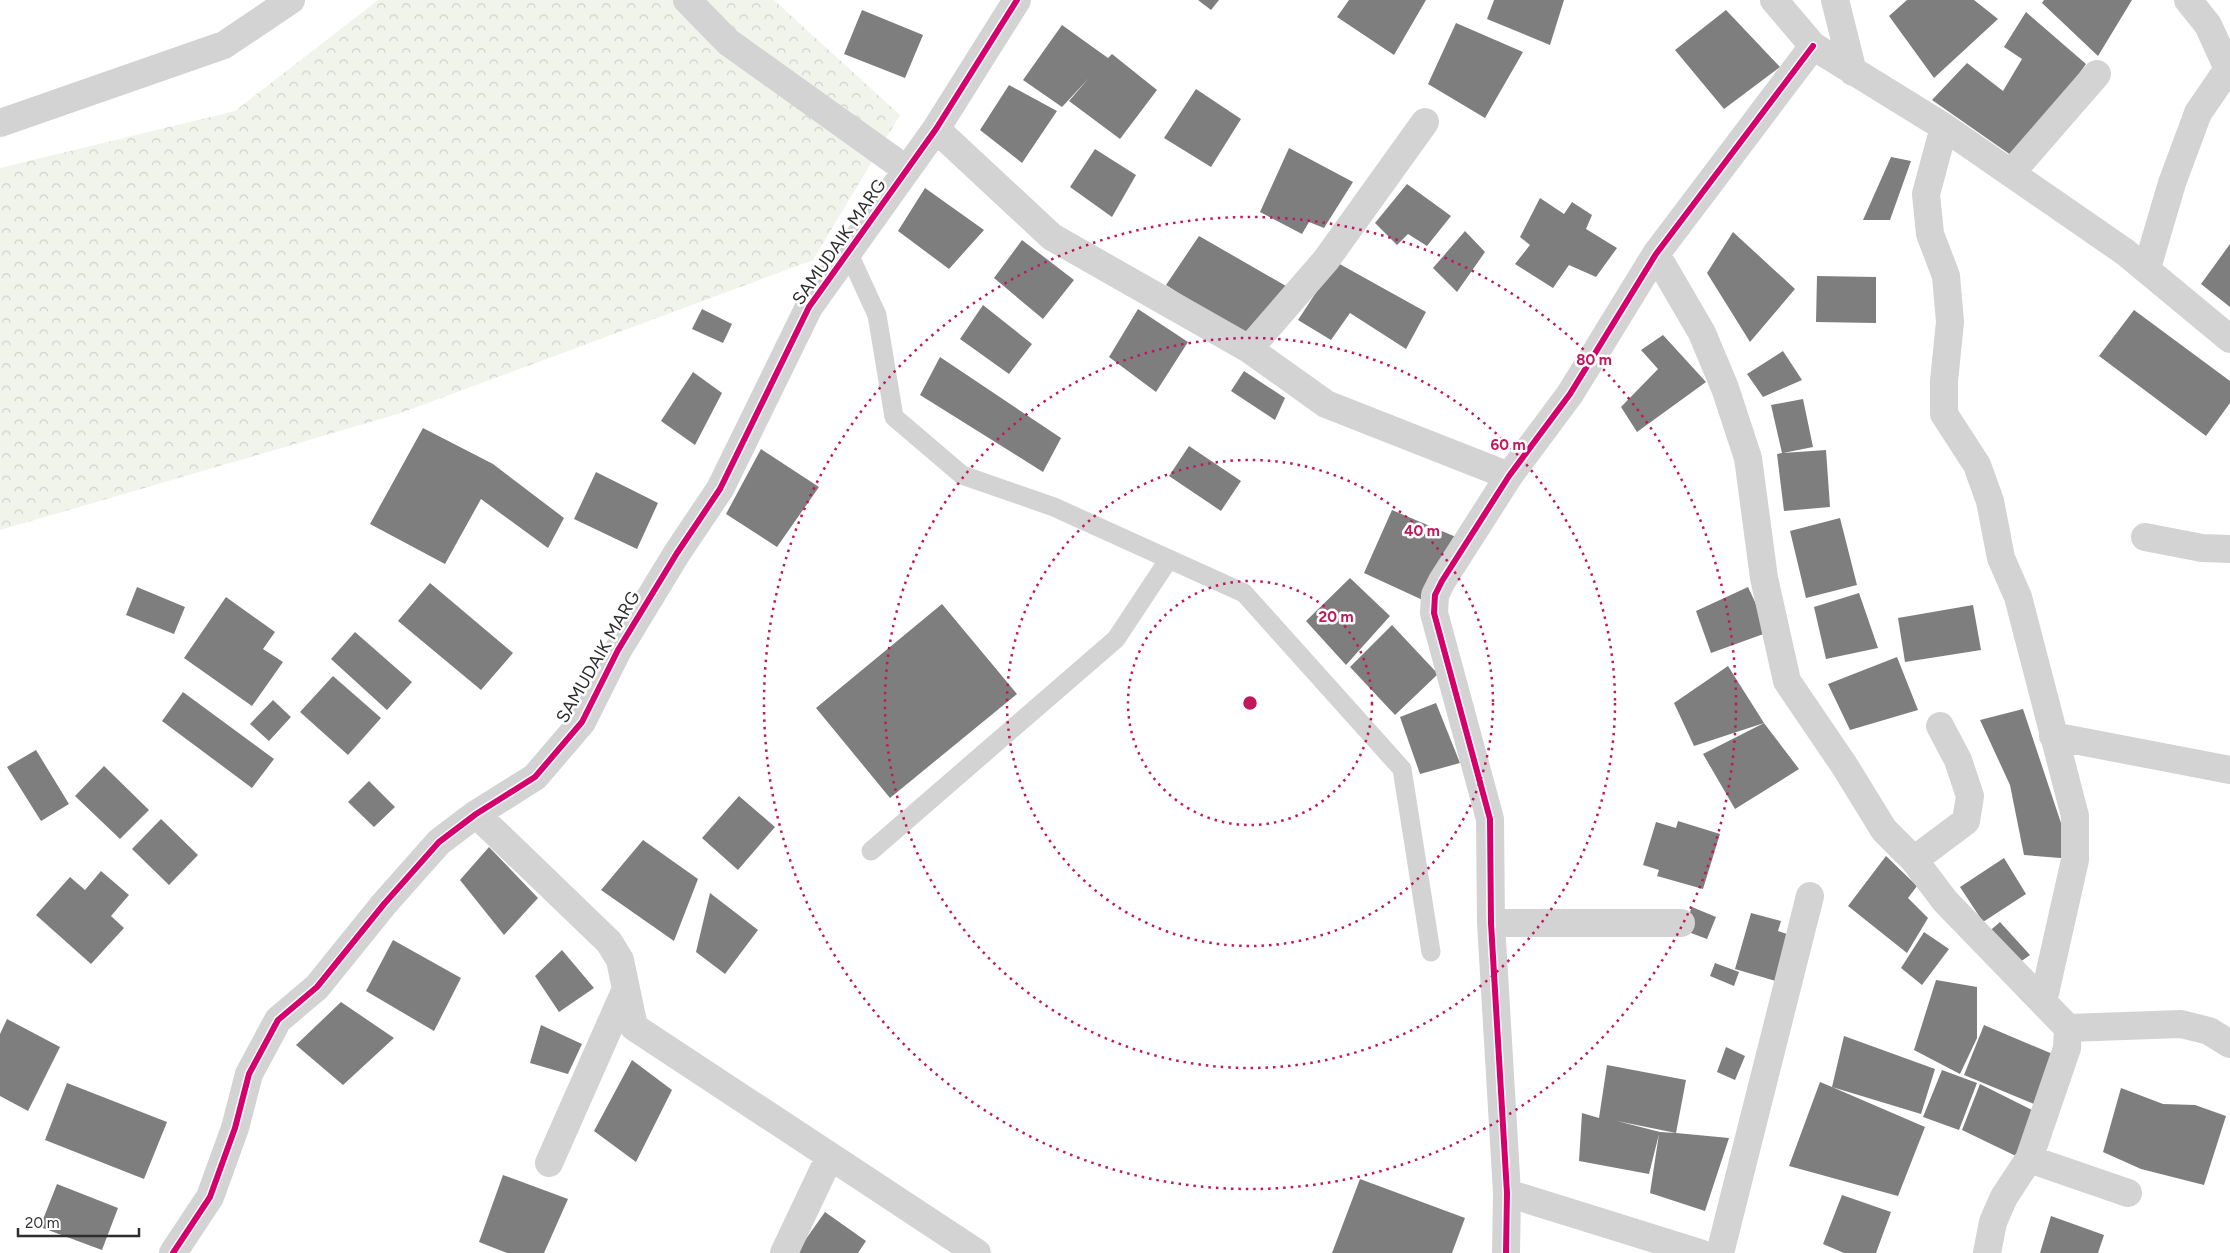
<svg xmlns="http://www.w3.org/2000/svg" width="2230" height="1253" font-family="Figtree,sans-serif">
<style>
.forest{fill:url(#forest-crowns)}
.building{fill:#7e7e7e;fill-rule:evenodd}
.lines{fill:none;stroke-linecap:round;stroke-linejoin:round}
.service{stroke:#d3d3d3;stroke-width:19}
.minor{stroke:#d3d3d3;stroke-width:28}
.cycleway-casing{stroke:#fff;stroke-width:9}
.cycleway{stroke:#d6006c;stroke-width:6}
.ring{fill:none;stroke:#c2185b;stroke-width:2.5;stroke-dasharray:2.5 5}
.labels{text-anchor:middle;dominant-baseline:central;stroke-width:5;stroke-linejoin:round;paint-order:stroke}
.street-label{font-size:18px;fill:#2e2e2e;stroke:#fff}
.centre{fill:#c2185b;stroke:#fff;stroke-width:2.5}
.ring-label{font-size:15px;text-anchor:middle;font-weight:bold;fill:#c2185b;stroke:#fff;stroke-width:5;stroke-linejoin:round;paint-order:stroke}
</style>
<defs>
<pattern id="forest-crowns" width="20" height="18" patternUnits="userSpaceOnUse" patternTransform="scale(1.25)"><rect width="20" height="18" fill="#f1f4eb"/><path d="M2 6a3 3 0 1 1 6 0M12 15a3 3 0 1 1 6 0" fill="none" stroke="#cfd2ca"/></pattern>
</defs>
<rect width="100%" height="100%" fill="#fff"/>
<path class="forest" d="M378,0H774L900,115L813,260L398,414L0,530V168L235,111Z"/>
<path class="building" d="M1198,0H1219L1211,10Z
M1349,0H1426L1394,55L1337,17Z
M1494,0H1564L1550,45L1487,19Z
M1907,0H1974L1998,19L1934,78L1889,16Z
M2044,0H2132L2098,56L2042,3Z
M862,10L923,35L905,78L844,54Z
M1726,10L1780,67L1724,109L1675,50Z
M2026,12L2086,64L2018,160L1932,100L1967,63L2003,91L2022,59L2004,47Z
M1456,23L1523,52L1485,118L1428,84Z
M1062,25L1108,58L1112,54L1157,90L1120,139L1069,101L1089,78L1062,107L1023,80Z
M1009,85L1057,111L1022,163L980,130Z
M1196,89L1241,119L1211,167L1164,138Z
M1289,148L1353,182L1324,228L1309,222L1302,234L1260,212Z
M1095,149L1136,175L1112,217L1070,187Z
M1891,157L1911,161L1890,220H1863Z
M1407,184L1451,216L1427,246L1408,234L1397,245L1375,223Z
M925,188L984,230L949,269L898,231Z
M1540,198L1564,214L1572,202L1592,215L1586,229L1617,248L1596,277L1569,265L1553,288L1515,264L1530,245L1520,237Z
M1465,231L1485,252L1457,292L1433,268Z
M1733,232L1795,289L1750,342L1707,273Z
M1199,236L1286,286L1247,337L1166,285Z
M1022,240L1074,280L1043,319L994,278Z
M2230,244V307L2201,284Z
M1336,262L1426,312L1406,349L1350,313L1331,340L1298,320Z
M1817,276L1876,277V323L1816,322Z
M983,305L1032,344L1009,374L960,339Z
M702,309L732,324L723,343L692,329Z
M1138,309L1188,342L1156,392L1109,357Z
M2134,310L2230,381V403L2206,436L2099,356Z
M1663,335L1706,382L1637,432L1621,407L1658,369L1641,350Z
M1783,351L1802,380L1763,397L1747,374Z
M940,357L1061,438L1043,472L920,395Z
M1244,371L1285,398L1275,420L1231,391Z
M693,372L722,393L695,445L661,421Z
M1803,399L1813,447L1783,453L1826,450L1830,507L1784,511L1777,454L1782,453L1771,405Z
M423,428L493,464L564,518L548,548L481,499L445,564L370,524Z
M1189,446L1241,481L1221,511L1169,476Z
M761,449L819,487L777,547L726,514Z
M596,472L658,503L637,549L574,519Z
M1392,510L1456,537L1427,602L1364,573Z
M1840,518L1857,585L1806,598L1790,531Z
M1350,578L1390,616L1346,665L1306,621Z
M430,583L513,653L481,690L398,621Z
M137,587L185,607L174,634L126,615Z
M1748,587L1769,632L1711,653L1696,611Z
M1859,593L1878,648L1826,659L1814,607Z
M226,597L275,632L263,649L283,662L252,706L184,658Z
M942,604L1017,694L890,798L816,708Z
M1973,605L1981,650L1905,662L1898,618Z
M1392,625L1438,674L1395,715L1350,667Z
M355,632L412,682L387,710L331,659Z
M1897,657L1918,710L1850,730L1828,684Z
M1728,666L1764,723L1694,746L1674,703Z
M333,676L381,718L348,755L300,712Z
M183,692L274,759L252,788L162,721Z
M273,700L291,717L269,741L250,724Z
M1436,703L1460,763L1420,774L1400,717Z
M2023,709L2073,859L2024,855L2010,785L1980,720Z
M1764,723L1799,769L1735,809L1703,754Z
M36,750L69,804L41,821L7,767Z
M104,766L149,810L120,839L75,796Z
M369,781L395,807L374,827L348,802Z
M739,796L775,827L738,870L702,838Z
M161,819L198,855L169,885L132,849Z
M1678,821L1720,834L1703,889L1657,876L1659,870L1643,865L1656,822L1676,828Z
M643,840L698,879L674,941L601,890Z
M489,847L538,898L504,935L460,880Z
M1886,856L1917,886L1908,898L1928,918L1907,953L1848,906Z
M2004,858L2026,894L1983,922L1960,887Z
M101,871L129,895L111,916L124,928L91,964L36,915L70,877L85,890Z
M710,893L758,930L725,974L696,952Z
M1692,907L1716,917L1707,939L1683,930Z
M1751,913L1781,921L1778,931L1793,936L1779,982L1735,969Z
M2000,922L2030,955L2016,965L1985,935Z
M1924,932L1949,949L1922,985L1901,968Z
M393,940L461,978L434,1031L366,991Z
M562,950L594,988L559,1012L535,976Z
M1715,963L1739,972L1734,986L1710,976Z
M1936,980L1977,987V1038L1960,1074L1914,1050Z
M341,1002L394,1038L343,1085L296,1045Z
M7,1019L60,1047L28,1111L0,1096V1034Z
M541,1025L582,1044L568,1074L530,1063Z
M1984,1025L2055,1055L2034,1104L1964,1075Z
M1844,1036L1935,1069L1921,1114L1832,1087L1925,1127L1898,1196L1789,1166L1820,1082L1832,1087Z
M1726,1047L1745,1056L1735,1080L1717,1072Z
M632,1060L672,1090L636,1162L594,1131Z
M1607,1065L1686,1080L1676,1133L1729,1138L1705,1211L1650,1193L1659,1134L1649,1174L1579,1161L1582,1113L1599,1118ZM1617,1121L1676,1133L1660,1132Z
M1942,1070L1977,1083L1959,1130L1923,1117Z
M67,1083L167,1122L144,1179L45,1140Z
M1980,1084L2036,1112L2018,1157L1962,1130Z
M2121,1088L2163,1104L2195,1105L2226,1116L2204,1185L2141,1169L2103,1152Z
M503,1175L568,1199L544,1253H507L479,1242Z
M1360,1179L1465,1218L1452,1253H1332Z
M57,1184L118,1208L102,1250L40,1227Z
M1842,1195L1891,1212L1876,1253H1844L1823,1244Z
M825,1212L866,1241L858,1253H796Z
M2051,1216L2104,1235L2098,1253H2040Z"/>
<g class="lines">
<path class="service" d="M848,252L877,315L894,417L962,475L1054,507L1244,593L1402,769L1431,952
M871,851L1116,639L1169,559"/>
<path class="minor" d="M687,0L728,42L907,170
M1774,0L1813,46L1944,127L2125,252L2230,339
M1835,0L1853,72
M0,123L224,45L291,0
M1944,127L1926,194L1930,234L1946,276L1950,322L1944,381V414L1977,465L1990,501L2001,558L2018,597L2075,816V860L2043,1002
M936,129L1052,237L1249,349L1326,404L1509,476
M2011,173L2097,74
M1656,254L1702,333L1725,388L1748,458L1764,578L1787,681L1844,765L1884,830L1914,860L1945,901L2068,1028L2067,1048L2029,1159L2004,1197L1993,1222L1987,1253
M2147,268L2172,183L2198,113L2228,69L2208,25L2188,0
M1249,349L1326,260L1425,122
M2145,537L2202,548L2230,549
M2053,736L2230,770
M476,814L609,942L620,960L634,1027L977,1253
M1914,860L1966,821L1970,796L1958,760L1940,726
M1491,923H1681
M2068,1028L2181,1024L2209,1031L2230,1044
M2029,1159L2128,1193
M549,1163L626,989
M1507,1193L1700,1253
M173,1253L210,1197L235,1128L249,1074L278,1020L317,987L384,904L439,842L476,814L535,777L582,722L618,650L677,553L720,489L809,307L936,129L1017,0
M784,1253L830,1156
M1506,1253L1507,1193L1491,923L1490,819L1434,613L1435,595L1442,581L1509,476L1570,394L1656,254L1813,46
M1720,1253L1810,896"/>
<defs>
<path id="cycleway" d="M173,1253L210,1197L235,1128L249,1074L278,1020L317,987L384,904L439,842L476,814L535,777L582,722L618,650L677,553L720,489L809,307L936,129L1017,0
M1506,1253L1507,1193L1491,923L1490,819L1434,613L1435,595L1442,581L1509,476L1570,394L1656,254L1813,46"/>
</defs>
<use href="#cycleway" class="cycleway-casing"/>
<use href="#cycleway" class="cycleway"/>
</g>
<g class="ring">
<circle cx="1250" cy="703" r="122"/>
<circle cx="1250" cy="703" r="243"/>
<circle cx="1250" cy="703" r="365"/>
<circle cx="1250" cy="703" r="486"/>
</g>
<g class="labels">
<g class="street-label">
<text transform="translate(839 242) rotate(-55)">SAMUDAIK MARG</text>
<text transform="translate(598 657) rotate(-60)">SAMUDAIK MARG</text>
</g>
</g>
<circle cx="1250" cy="703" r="8" class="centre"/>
<g class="ring-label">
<text x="1594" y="365">80 m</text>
<text x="1508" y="450">60 m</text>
<text x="1422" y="536">40 m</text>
<text x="1336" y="622">20 m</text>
</g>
<path d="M18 1228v8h121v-8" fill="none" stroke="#2e2e2e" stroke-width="2.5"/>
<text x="25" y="1228" font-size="15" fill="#2e2e2e" stroke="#ffffff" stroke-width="4" paint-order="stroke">20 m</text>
</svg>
